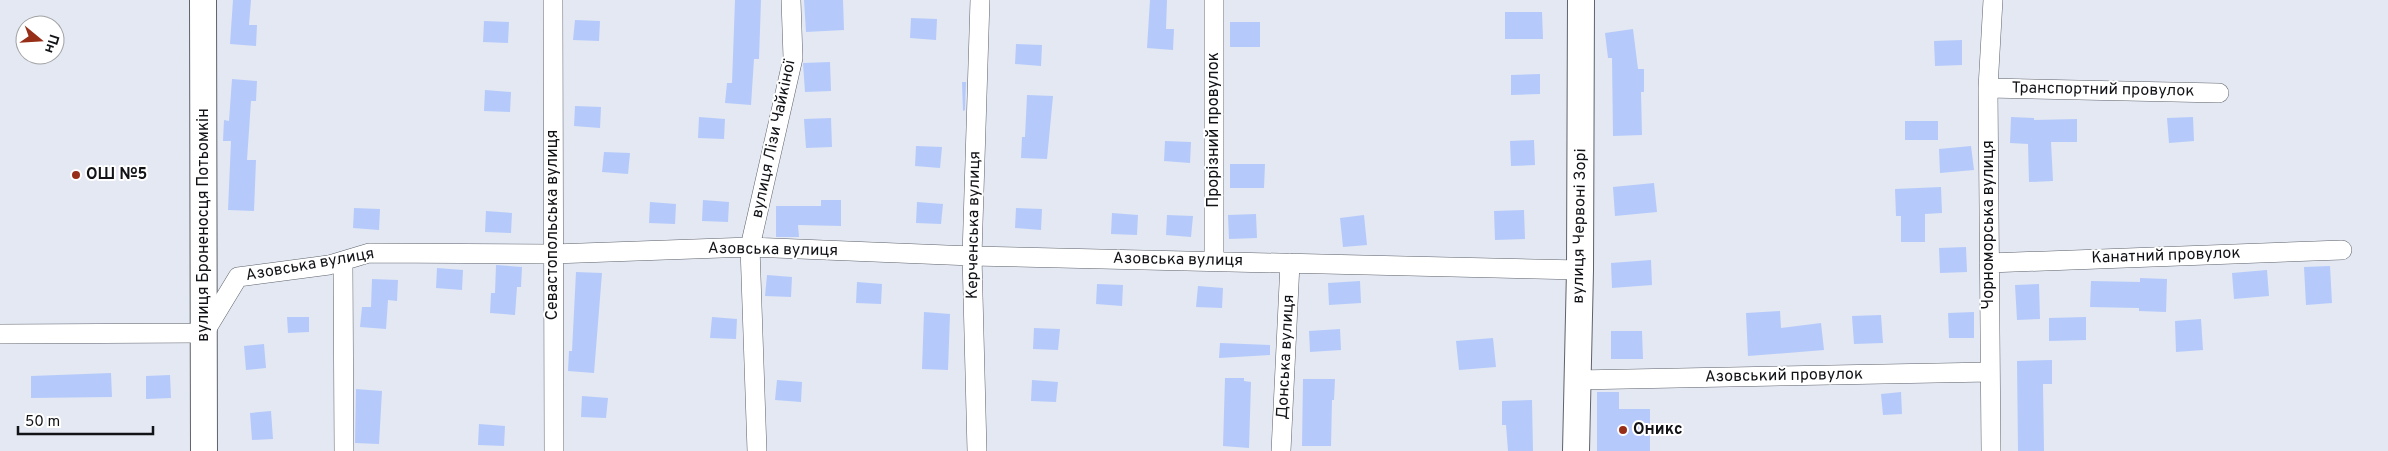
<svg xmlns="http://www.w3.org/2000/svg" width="2388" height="451" font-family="Overpass,sans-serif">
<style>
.building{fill:#b5cafb}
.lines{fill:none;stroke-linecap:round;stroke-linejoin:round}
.street-casing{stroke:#5d626b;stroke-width:20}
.secondary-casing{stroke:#5d626b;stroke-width:28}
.street{stroke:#fff;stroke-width:19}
.secondary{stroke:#fff;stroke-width:26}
.poi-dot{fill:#972e18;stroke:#fff;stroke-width:2}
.labels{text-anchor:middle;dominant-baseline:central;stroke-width:4;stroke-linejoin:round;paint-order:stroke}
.street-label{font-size:16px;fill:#121317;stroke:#fff}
.poi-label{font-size:16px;font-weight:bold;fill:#121317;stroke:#fff;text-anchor:start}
</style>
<rect width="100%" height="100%" fill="#e3e8f2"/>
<path class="building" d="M233,0H251L249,25H257L256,46L230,44Z
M735,0H761L759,59H754L751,105L725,103L727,83H732Z
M804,0H843L844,30L806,32Z
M1150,0H1167L1166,29H1174L1173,50L1147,48Z
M1505,12H1542L1543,39H1505Z
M911,18L937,19L936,40L910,38Z
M575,20L600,21L599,41L573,40Z
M484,21L509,22L508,43L483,42Z
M1230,22H1260V47H1230Z
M1633,29L1638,69H1644V92H1641L1642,135L1613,136L1612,58H1608L1605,33Z
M1962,40V65L1935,66L1934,41Z
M1016,44L1042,45L1041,66L1015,64Z
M830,62L831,91L805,92L803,63Z
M1540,74V94L1511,95V75Z
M232,79L257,81L256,101H251L247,160H256L254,211L228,210L231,141H223L224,120L229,121Z
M962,82H966L965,110L963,111Z
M485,90L511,92L510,112L484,111Z
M1027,95L1053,96L1047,159L1021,158L1022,137H1025Z
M575,106L601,107L600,128L574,126Z
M699,117L725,119L724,139L698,138Z
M2011,117L2034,118V120L2077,119V142H2051L2053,181L2029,182L2028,144L2010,143Z
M2193,117L2194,141L2169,143L2167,118Z
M831,118L832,147L806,148L804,119Z
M1905,121H1938V140H1905Z
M1534,140L1535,165L1511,166L1510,141Z
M1165,141L1191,142L1190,163L1164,161Z
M916,146L942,147L940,168L915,166Z
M1971,146L1974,170L1940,173L1939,149Z
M604,152L630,153L628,174L602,172Z
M1230,164H1265L1264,188H1230Z
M1654,183L1657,212L1615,216L1613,187Z
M1941,187L1942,213L1925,214V242H1901V216H1896L1895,189Z
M703,200L729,202L728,222L702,221Z
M821,200H841V226L798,225L799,237H776V206H821Z
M650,202L676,204L675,224L649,223Z
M917,202L943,204L941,224L916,223Z
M354,208L380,209L379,230L353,228Z
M1016,208L1042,209L1041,230L1015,228Z
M1524,210L1525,239L1495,240L1494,211Z
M486,211L512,213L511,233L485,232Z
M1112,213L1138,215L1137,235L1111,234Z
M1256,214L1257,238L1229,239L1228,215Z
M1167,215L1193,216L1191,237L1166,235Z
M1364,215L1367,245L1343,247L1340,218Z
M1966,247L1967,272L1940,273L1939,248Z
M1651,260L1652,285L1612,288L1611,263Z
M496,265L522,267L521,287H517L515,315L490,313L491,293H495Z
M2330,266L2332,303L2306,305L2304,267Z
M437,268L463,270L462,290L436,288Z
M2267,270L2269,296L2234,299L2232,273Z
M576,272L602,273L594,373L568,371L569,351H572Z
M767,275L792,277L791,297L765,296Z
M2140,278L2167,279L2166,312L2139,311V308L2090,307L2091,281L2140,282Z
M372,279L398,280L397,301L388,300L386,329L360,327L362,307H371Z
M1360,281L1361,303L1329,305L1328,283Z
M857,282L882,284L881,304L856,303Z
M1097,284L1123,285L1122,306L1096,304Z
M2039,284L2040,319L2017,320L2015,285Z
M1198,286L1223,288L1222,308L1196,307Z
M1780,311L1781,328L1821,323L1824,350L1748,356L1746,313Z
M924,312L950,314L948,370L922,369Z
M1974,312V338H1949L1948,313Z
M1881,315L1883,343L1854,344L1852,316Z
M287,317H309V332L288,333Z
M712,317L737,319L736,339L710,338Z
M2086,317V340L2049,341V318Z
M2201,319L2203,350L2176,352L2175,321Z
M1034,328L1060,329L1058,350L1033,349Z
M1340,329L1341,350L1310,352L1309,331Z
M1611,331H1642L1643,359H1611Z
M1493,338L1496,367L1459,370L1456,341Z
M1220,343L1270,345V355L1219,358Z
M264,344L266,368L246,370L244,346Z
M2052,360V384H2043L2044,451H2018L2017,361Z
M111,373L112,397L31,398V376Z
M170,375L171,398L146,399V376Z
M1225,378H1244V381L1251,382L1249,448L1223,446Z
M1303,379H1335L1334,400H1332L1331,446H1302Z
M777,380L802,382L801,402L775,400Z
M1032,380L1058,382L1056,402L1031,401Z
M356,389L382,391L379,444L355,443Z
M1597,392H1619V409H1650V451H1597Z
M1901,392L1902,414L1883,415L1881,394Z
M582,396L608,398L606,418L581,417Z
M1532,400L1533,451H1508L1506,425H1502V401Z
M271,411L273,439L252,440L250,413Z
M479,424L505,426L504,446L478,445Z"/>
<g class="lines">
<defs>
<path id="street" d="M553,0L554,451
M1988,88L2219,93
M343,261L344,451
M1214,261V0
M1989,263L2342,250
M0,334L204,333L238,277L329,265L369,253L553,254L750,247L972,256L1580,270
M1577,380L1990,372
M757,451L750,247L793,58L791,0
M977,451L972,256L980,0
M1281,451L1290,263
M1991,451L1988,88L1993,0"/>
<path id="secondary" d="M203,0L204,451
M1576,451L1580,270L1581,0"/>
</defs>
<use href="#street" class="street-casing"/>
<use href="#secondary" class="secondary-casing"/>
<use href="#street" class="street"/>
<use href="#secondary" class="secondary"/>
</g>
<g class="poi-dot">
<circle cx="76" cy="175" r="5"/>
<circle cx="1623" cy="430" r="5"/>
</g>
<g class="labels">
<g class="street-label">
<text transform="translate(2103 90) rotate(1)">Транспортний провулок</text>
<text transform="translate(1214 130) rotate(-90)">Прорізний провулок</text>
<text transform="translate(774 139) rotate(-78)">вулиця Лізи Чайкіної</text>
<text transform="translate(204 225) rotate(-90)">вулиця Броненосця Потьомкін</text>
<text transform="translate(553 225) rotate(-90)">Севастопольська вулиця</text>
<text transform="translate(974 225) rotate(-89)">Керченська вулиця</text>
<text transform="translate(1989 225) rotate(-90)">Чорноморська вулиця</text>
<text transform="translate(1580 226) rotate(-89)">вулиця Червоні Зорі</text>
<text transform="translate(773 250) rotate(1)">Азовська вулиця</text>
<text transform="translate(2166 256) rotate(-2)">Канатний провулок</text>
<text transform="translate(1178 260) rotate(1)">Азовська вулиця</text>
<text transform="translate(310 265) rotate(-10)">Азовська вулиця</text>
<text transform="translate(1286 357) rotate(-87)">Донська вулиця</text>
<text transform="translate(1784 376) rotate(-1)">Азовський провулок</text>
</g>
<g class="poi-label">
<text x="86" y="175">ОШ №5</text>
<text x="1633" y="430">Оникс</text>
</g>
</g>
<g transform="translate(40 40) rotate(108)"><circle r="24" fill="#ffffff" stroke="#a0a1a2"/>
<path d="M0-4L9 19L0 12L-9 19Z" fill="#972e18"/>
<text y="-8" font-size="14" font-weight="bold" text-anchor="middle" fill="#121317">Пн</text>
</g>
<path d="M18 426v8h135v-8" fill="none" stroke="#121317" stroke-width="2.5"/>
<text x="25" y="426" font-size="15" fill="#121317" stroke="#ffffff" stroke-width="4" paint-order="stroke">50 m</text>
</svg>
